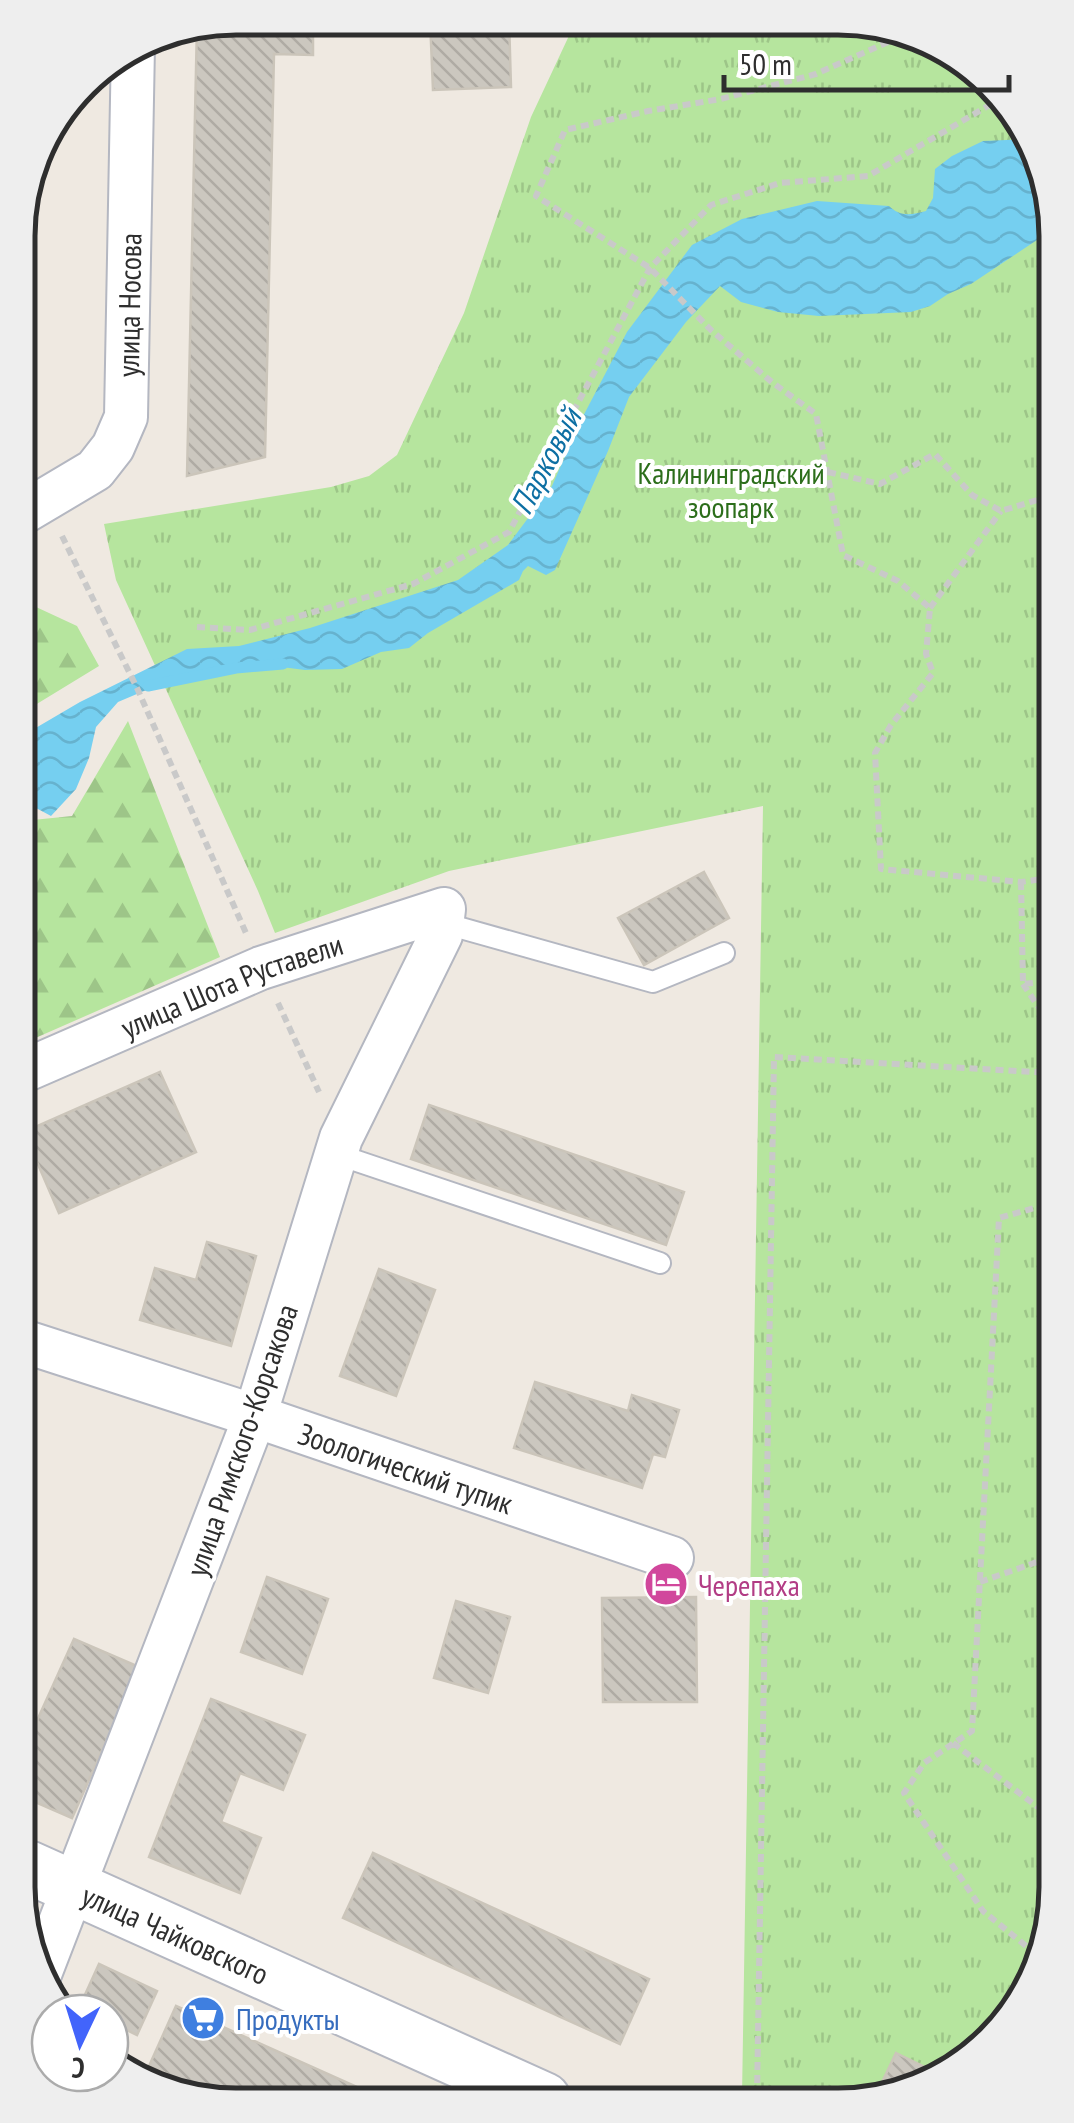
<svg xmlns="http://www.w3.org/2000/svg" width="1074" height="2123" font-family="'PT Sans Narrow',sans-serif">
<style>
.forest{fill:url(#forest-firs)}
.park{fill:url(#park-tufts)}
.water{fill:url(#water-waves)}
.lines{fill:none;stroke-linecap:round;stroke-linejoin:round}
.stream{stroke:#75cff0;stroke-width:11}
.building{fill:url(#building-back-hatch);stroke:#cbc5ba;stroke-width:2.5}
.service-casing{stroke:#b4b7c1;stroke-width:24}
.minor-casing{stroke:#b4b7c1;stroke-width:46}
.tertiary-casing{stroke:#b4b7c1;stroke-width:56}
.path{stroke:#c9c9c9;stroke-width:6;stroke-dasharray:8 5;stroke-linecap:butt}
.service{stroke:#fff;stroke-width:20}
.minor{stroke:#fff;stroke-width:42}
.tertiary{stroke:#fff;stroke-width:52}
.labels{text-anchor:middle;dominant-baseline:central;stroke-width:8;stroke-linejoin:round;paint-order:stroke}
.street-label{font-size:30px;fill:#2e2e2e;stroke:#fff}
.park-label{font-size:30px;fill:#2c6e1b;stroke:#fff}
.hotel-label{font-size:30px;fill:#b23c85;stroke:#fff;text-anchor:start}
.shop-label{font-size:30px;fill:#366cbe;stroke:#fff;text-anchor:start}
.water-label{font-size:32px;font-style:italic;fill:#0d6fa3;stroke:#fff}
.rim{fill:none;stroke:#2e2e2e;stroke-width:5}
</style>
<defs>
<pattern id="forest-firs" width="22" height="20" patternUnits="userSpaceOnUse" patternTransform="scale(2.5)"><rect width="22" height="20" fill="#b6e59e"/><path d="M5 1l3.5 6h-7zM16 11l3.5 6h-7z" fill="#9dc588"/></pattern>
<pattern id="park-tufts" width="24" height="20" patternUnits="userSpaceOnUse" patternTransform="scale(2.5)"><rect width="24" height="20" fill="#b6e59e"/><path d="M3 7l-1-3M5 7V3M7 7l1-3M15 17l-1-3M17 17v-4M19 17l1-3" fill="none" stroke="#9dc588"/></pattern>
<pattern id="water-waves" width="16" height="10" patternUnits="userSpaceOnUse" patternTransform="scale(2.5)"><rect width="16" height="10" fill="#75cff0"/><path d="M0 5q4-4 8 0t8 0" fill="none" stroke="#66b2ce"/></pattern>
<pattern id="building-back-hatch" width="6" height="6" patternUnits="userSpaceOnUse" patternTransform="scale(2.5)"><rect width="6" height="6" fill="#cbc7bf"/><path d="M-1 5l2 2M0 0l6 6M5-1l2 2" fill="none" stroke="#afaba4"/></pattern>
</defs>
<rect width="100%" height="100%" fill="#efe9e1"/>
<path class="forest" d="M21,600L77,626L99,666L22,713Z
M128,721L220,957L24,1043L23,821L72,816Z"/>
<path class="park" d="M580,20L880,22L982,71L1045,166L1056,1902L1011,2021L908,2094L742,2096L763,806L449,871L275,933L258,891L116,580L104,524L331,487L369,476L397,455L464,313L531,117L574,25Z"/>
<path class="water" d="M1027,139L1045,166L1046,234L971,284L948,294L930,306L911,312L819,316L778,312L741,302L720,286L686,322L629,397L608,451L555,570L546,575L528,566L523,571L519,580L428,633L409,648L381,652L342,669L305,670L250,663L218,667L184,674L118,702L96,727L89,758L76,789L51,816L23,801L22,736L80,702L187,649L239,646L310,628L458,580L508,545L552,486L579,424L627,332L692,245L742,219L817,201L889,206C900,217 911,215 926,211L933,198L935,169L952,156L983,141Z"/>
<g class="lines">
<path class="stream" d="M148,686L236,668L283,664"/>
</g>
<path class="building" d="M236,18H313V55L274,54L265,457L187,476L197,25Z
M430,19H509L511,87L433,90Z
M36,153L29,385H20L19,208Z
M704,872L729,918L644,965L618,918Z
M160,1072L196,1152L59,1213L24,1132Z
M429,1105L684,1192L666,1245L411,1159Z
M207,1242L256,1256L231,1346L140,1320L155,1268L196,1280Z
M379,1269L435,1290L396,1396L340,1376Z
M535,1382L628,1411L632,1395L679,1410L665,1457L653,1454L642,1488L514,1448Z
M267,1577L328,1599L302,1674L241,1652Z
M696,1597L697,1702H603L602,1598Z
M456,1601L510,1617L488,1693L434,1678Z
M74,1639L139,1667L72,1818L28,1799V1722L35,1725Z
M211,1699L305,1735L283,1790L240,1773L221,1822L261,1838L240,1893L149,1857Z
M373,1853L649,1979L620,2044L343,1918Z
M99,1964L157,1991L137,2035L110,2022V2013H90L79,2008Z
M176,2006L203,2018L388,2101L232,2103L149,2066Z
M896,2053L937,2073L908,2094L876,2095Z"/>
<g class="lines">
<defs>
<path id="service" d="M443,923L653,982L724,953
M336,1154L660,1263"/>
<g id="minor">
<path id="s1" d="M21,514L95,470L113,447L126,417L133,46"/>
<path id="s2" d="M24,1071L261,968L444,909L441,935L341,1138L255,1416L40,1974"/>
<path id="s3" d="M26,1342L255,1416L672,1558"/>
</g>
<g id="tertiary">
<path id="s4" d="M28,1867L544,2099"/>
</g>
</defs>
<use href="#service" class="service-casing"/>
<use href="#minor" class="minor-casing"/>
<use href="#tertiary" class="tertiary-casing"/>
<path class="path" d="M913,37H899L816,74L721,99L648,111L565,130L536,196L650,268L711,330L773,383L816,414L843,555L898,581L930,608L926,654L933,673L891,725L875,753L881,869L1021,882L1050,878
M828,472L880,484L935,454L972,495L1001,511L1047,497
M62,536L137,688L246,933
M930,608L1001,511
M197,627L250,630L413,584L509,532L650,268L711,205L780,183L868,176L988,106H1005
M1021,882L1023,984L1050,981
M1023,984L1050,1024
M278,1003L319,1092
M980,1582L1054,1556
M953,1743L1055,1820
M1036,1954L983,1911L904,1793L924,1763L972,1731L999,1218L1052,1203
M757,2096L774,1057L1051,1073"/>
<use href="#service" class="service"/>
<use href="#minor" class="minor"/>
<use href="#tertiary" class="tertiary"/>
</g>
<defs>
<symbol id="hotel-disc" viewBox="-11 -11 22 22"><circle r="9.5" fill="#d1479c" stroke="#fff"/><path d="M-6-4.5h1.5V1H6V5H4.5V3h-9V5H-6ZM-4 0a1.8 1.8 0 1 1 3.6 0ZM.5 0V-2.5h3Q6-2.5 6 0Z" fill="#fff"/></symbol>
<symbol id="supermarket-disc" viewBox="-11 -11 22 22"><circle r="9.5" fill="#3f7fe0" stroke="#fff"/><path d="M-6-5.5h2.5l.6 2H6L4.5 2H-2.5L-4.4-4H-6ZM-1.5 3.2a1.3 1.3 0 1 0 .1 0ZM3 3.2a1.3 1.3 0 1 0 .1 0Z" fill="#fff"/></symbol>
</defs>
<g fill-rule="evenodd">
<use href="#hotel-disc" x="641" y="1559" width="50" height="50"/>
<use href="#supermarket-disc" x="178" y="1993" width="50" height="50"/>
</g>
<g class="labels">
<g class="street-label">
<text stroke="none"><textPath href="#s1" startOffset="260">улица Носова</textPath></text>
<text stroke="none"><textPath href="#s2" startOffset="225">улица Шота Руставели</textPath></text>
<text transform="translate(241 1440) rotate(-71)">улица Римского-Корсакова</text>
<text stroke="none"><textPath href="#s3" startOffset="400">Зоологический тупик</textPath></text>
<text stroke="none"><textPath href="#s4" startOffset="162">улица Чайковского</textPath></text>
</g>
<g class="park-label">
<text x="731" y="472">Калининградский<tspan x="731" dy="34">зоопарк</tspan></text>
</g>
<g class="hotel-label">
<text x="698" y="1584">Черепаха</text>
</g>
<g class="shop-label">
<text x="236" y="2018">Продукты</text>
</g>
<g class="water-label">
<text transform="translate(545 461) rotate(-62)">Парковый</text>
</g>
</g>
<path d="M0 0H1074V2123H0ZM236 35H838A201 201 0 0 1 1039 236V1887A201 201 0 0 1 838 2088H236A201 201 0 0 1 35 1887V236A201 201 0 0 1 236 35Z" fill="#eee" fill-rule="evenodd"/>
<path class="rim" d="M236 35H838A201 201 0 0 1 1039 236V1887A201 201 0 0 1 838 2088H236A201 201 0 0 1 35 1887V236A201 201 0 0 1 236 35Z"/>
<g transform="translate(80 2043) rotate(184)"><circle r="48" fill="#ffffff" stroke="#ababab" stroke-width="2.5"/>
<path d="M0-8L18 38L0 25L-18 38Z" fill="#4264fb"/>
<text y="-15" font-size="28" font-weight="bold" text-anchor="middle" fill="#2e2e2e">С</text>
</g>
<path d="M724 75v15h285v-15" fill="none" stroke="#2e2e2e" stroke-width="5"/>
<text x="739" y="75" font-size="30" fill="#2e2e2e" stroke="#ffffff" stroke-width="8" paint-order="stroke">50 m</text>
</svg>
